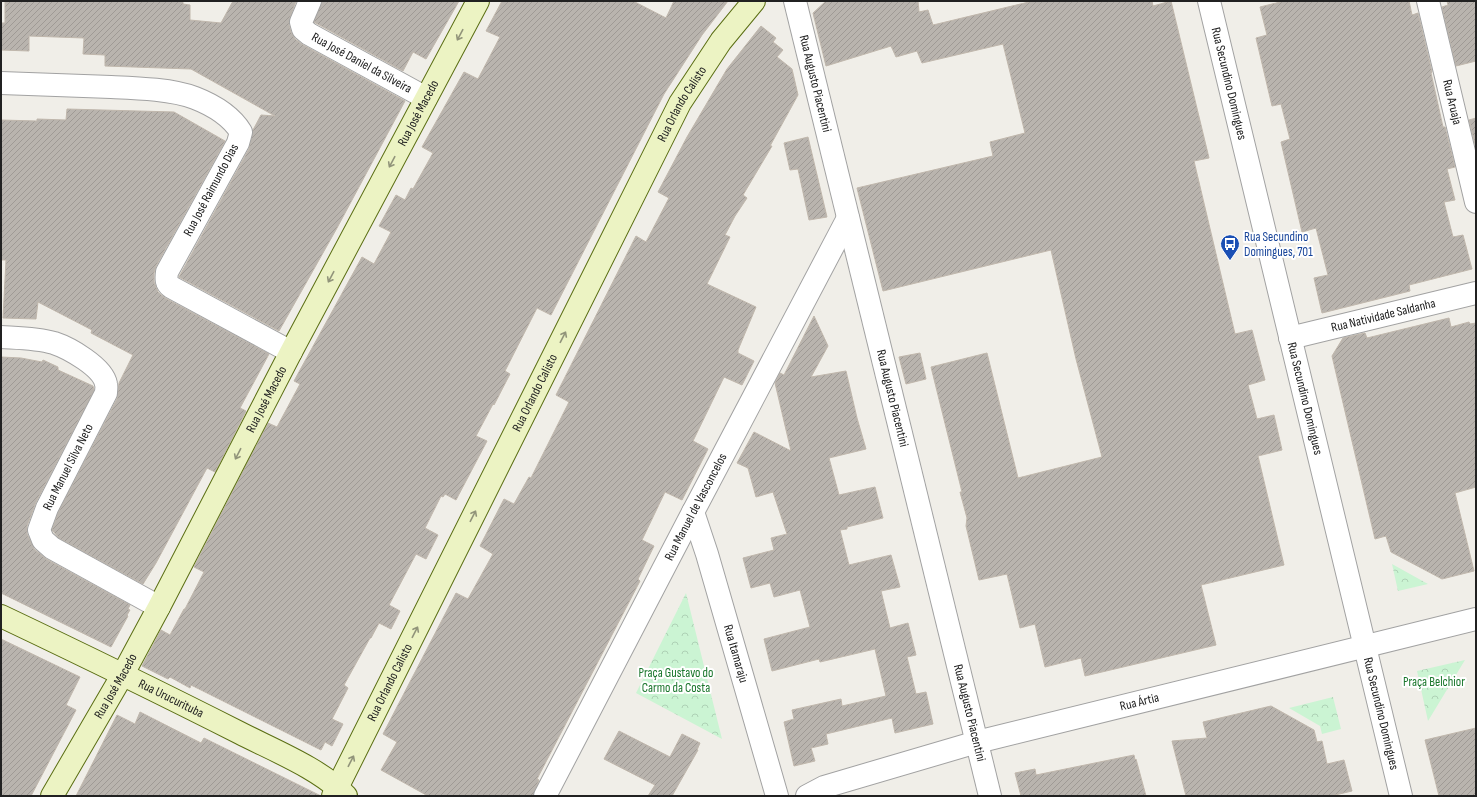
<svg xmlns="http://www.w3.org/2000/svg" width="1477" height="797" font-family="'Sofia Sans Condensed',sans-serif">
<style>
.park{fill:url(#park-crowns)}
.building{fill:url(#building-hatch);stroke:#c0b7ac}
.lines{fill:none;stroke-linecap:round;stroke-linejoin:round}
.street-casing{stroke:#a2a2a2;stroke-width:24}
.secondary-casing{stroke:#5a6e12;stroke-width:24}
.street{stroke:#fff;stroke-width:22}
.secondary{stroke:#ecf3c3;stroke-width:22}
.oneway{stroke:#91947a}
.labels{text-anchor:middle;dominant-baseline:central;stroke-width:4;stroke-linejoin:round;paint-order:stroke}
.street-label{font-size:13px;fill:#212121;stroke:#fff}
.transit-label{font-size:13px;fill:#164399;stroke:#fff;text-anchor:start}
.park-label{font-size:13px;fill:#18752a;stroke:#fff}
</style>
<defs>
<pattern id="park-crowns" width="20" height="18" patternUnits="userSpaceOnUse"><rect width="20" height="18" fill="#cbf4d3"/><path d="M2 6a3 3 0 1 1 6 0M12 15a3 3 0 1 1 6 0" fill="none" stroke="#aed1b5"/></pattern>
<pattern id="building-hatch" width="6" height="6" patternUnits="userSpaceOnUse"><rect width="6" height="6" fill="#b9b4ae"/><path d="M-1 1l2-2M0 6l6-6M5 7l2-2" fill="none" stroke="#9f9a95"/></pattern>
</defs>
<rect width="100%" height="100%" fill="#f0eee8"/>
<path class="park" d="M1392,564L1428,584L1398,591Z
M686,593L722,739L636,693Z
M1465,660L1428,721L1417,671Z
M1333,697L1341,729L1322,734L1320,726L1289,708Z"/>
<path class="building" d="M5,1H183V4L190,5V20L221,23L233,1H296L290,17L289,25L291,32L295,39L303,45L405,101L337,228L279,331L179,277L249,149L253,130L261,115L275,116L191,69L105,66V55L83,54L84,38L29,36V51L1,50V23H5Z
M322,1H459L426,59L413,52L403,71L314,22Z
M502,1H633L666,18L674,1H728L702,35L664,94L551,315L537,308L505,371L510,374L494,405L493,404L476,436L487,441L456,500L445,494L443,497L441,496L425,528L438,535L426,559L416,554L389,605L400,611L391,629L379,623L371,638H370L344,685L348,688L332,719L343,724L332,746L325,742L321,750L191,685L190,688L170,677L168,679L142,666L161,630L170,635L184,609H185L204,572L194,567L268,423L277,427L300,384L294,381L362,257L374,264L391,232L379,226L396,195L405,200L411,188L413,189L433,153L422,147L464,72L478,79L500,37L486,31Z
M826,1H918L919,12L928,10L933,25L1033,1H1152L1153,6L1171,1L1209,158L1194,161L1235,334L1252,330L1265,380L1248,385L1257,419L1274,415L1282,450L1258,456L1284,565L1201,585L1216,645L1085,676L1081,658L1045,667L1035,624L1020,628L1007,574L979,580L966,526L967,518L960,492H962L931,367L987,353L1018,478L1102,457L1076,359L1051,250L883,291L857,188L993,156L990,142L1025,133L1003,44L922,63L917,51L896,57L891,46L826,66L813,13Z
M1284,1H1409L1412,15L1418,13L1432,72L1431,73L1443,127H1445L1455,167L1447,169L1455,200L1444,202L1453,237L1463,235L1472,269L1409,285L1410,291L1322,313L1314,278L1328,275L1316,228L1302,232L1281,142L1290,139L1281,104L1272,106L1256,38L1267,35L1260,7Z
M1447,1H1476V61L1456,66L1442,7L1448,5Z
M761,26L776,38L773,42L783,50L777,57L792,69L798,95L770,146H772L743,195L747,198L735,216L725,235L730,237L707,284L756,307L738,350V353L754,361L742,385L724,377L693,441L708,449L682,500L665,492L642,540L654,546L638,579L640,581L537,779L539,780L533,796H428L381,770L397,742L383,734L456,593L468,599L493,554L480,546L504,499L514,504L529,477L531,478L569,402L556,395L636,236L646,242L669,198L658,192L687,137L727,69Z
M67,109L174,112L225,141L156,266L154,273V282L158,292L165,298L269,354L240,408L246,411L215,472L207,468L156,563L143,584L59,538L52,530L58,513L117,399L119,383L133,355L91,333L92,330L38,302L36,319L3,318L6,260H1V120L37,121V119L66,120Z
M1476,118V148L1469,120Z
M808,137L827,217L809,220L798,169L790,170L784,143Z
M814,316L828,346L811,377L846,371L857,418L866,449L829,458L839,495L875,487L883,518L847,527V529L840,530L849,565L891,555L900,587L881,591L890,628L908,623L916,655L907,657L916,694L926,692L933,724L895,733L892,718L826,734L828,744L811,748L815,761L794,766L784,722L794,719L792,710L841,699L842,706L886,696L875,649L820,662L819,659L772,671L764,639L810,627L800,590L774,597L770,583L751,588L743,558L774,550L771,538L787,534L773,492L756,497L748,468L737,463L754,432L791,451L775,383L780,373L784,375Z
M1449,318L1451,327L1469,322L1470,324L1476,323V487L1455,493L1474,571L1442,579L1391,552L1386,536L1375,539L1332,356L1343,338L1365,333L1367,338Z
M920,353L926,379L906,384L899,357Z
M1,357L21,358L42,362L43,360L58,367V370L93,386L94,390L36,502L27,526V534L34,549L46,559L130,605L128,609L130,610L127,615L128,616L111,647L1,593Z
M1,639L80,677L66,705L76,710L31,796H1Z
M1271,706L1314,730L1317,742L1322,741L1327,764L1344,760L1352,791L1331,796H1186L1172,741L1207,738L1203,722Z
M140,712L201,743L204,738L321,796H76L117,715L135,724Z
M1476,728V796H1439L1425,740Z
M619,731L670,757L682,734L700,743L697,750H698L672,796H648L655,785L604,759Z
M1134,755L1135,760L1136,759L1146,796H1021L1015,773L1035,769L1036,775Z"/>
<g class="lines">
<defs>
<g id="street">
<path id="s1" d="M310,1L301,22L303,29L309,34L426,98"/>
<path id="s2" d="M795,1L990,796"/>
<path id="s3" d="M1209,1L1401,796"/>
<path id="s4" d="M1428,1L1476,202"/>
<path d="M1,83C38,84 74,86 111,87C135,88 172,89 195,98C213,105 231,116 241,132L238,143L167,272C166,279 166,283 171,287L291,352"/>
<path d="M1,337C18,338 37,338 54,343C69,348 103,367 106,384C107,386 106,390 106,393L47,508L39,530L43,540L52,548L159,607"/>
<path id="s5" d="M1290,338L1476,293"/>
<path id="s6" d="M693,512L707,554L777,796"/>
<path id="s7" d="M545,796L693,512L848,218"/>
<path id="s8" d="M807,796L824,787L977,742L1476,619"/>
</g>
<g id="secondary">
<path id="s9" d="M1,616C81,654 161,693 240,733C273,750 321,769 346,796"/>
<path id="s10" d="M52,796L123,674L159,607L291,352L478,1"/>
<path id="s11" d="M333,796L680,103L721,41L754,1"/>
</g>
</defs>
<use href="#street" class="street-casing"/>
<use href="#secondary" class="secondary-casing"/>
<use href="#street" class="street"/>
<use href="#secondary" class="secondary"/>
</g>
<defs><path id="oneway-shaft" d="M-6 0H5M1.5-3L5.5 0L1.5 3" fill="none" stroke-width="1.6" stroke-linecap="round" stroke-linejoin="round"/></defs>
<g class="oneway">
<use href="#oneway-shaft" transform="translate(460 35) rotate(118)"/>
<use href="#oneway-shaft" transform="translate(392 162) rotate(118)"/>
<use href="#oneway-shaft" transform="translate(331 277) rotate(118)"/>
<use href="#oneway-shaft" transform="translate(563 337) rotate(-63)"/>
<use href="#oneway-shaft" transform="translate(238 454) rotate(117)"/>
<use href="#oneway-shaft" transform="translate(473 516) rotate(-63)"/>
<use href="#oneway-shaft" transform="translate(415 632) rotate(-63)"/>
<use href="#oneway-shaft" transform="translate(351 761) rotate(-63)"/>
</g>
<defs>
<symbol id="bus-pin" viewBox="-11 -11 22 30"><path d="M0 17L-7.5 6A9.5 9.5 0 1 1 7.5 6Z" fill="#1a4fb4" stroke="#fff"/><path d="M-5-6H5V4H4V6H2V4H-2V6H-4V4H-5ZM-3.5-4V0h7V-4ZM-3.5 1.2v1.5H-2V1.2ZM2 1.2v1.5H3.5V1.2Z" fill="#fff"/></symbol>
</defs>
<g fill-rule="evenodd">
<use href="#bus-pin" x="1219" y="233" width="22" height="30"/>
</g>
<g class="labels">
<g class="street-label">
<text stroke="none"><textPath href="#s1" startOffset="98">Rua José Daniel da Silveira</textPath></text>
<text stroke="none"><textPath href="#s2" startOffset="85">Rua Augusto Piacentini</textPath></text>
<text stroke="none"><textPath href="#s3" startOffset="85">Rua Secundino Domingues</textPath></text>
<text stroke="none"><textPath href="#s4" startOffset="104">Rua Aruaja</textPath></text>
<text stroke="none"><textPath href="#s11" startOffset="775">Rua Orlando Calisto</textPath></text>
<text stroke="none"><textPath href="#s10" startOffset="775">Rua José Macedo</textPath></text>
<text transform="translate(211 190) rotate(-62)">Rua José Raimundo Dias</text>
<text stroke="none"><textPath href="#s5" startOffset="96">Rua Natividade Saldanha</textPath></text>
<text stroke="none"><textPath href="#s11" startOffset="451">Rua Orlando Calisto</textPath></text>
<text stroke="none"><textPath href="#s2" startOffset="409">Rua Augusto Piacentini</textPath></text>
<text stroke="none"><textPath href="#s10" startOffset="451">Rua José Macedo</textPath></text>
<text stroke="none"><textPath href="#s3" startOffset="409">Rua Secundino Domingues</textPath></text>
<text transform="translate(68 467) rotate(-63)">Rua Manuel Silva Neto</text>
<text stroke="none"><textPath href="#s7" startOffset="326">Rua Manuel de Vasconcelos</textPath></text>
<text stroke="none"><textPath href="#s6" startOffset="148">Rua Itamaraju</textPath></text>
<text stroke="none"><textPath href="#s11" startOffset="127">Rua Orlando Calisto</textPath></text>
<text stroke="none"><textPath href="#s10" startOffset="127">Rua José Macedo</textPath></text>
<text stroke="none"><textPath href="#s9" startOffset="189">Rua Urucurituba</textPath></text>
<text stroke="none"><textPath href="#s8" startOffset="346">Rua Ártia</textPath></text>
<text stroke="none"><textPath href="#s2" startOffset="733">Rua Augusto Piacentini</textPath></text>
<text stroke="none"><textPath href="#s3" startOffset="733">Rua Secundino Domingues</textPath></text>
</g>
<g class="transit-label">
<text x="1244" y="237">Rua Secundino<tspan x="1244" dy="15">Domingues, 701</tspan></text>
</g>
<g class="park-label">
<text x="676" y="673">Praça Gustavo do<tspan x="676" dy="15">Carmo da Costa</tspan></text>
<text x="1434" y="682">Praça Belchior</text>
</g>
</g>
<rect width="1477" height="797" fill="none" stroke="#212121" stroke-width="4"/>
</svg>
